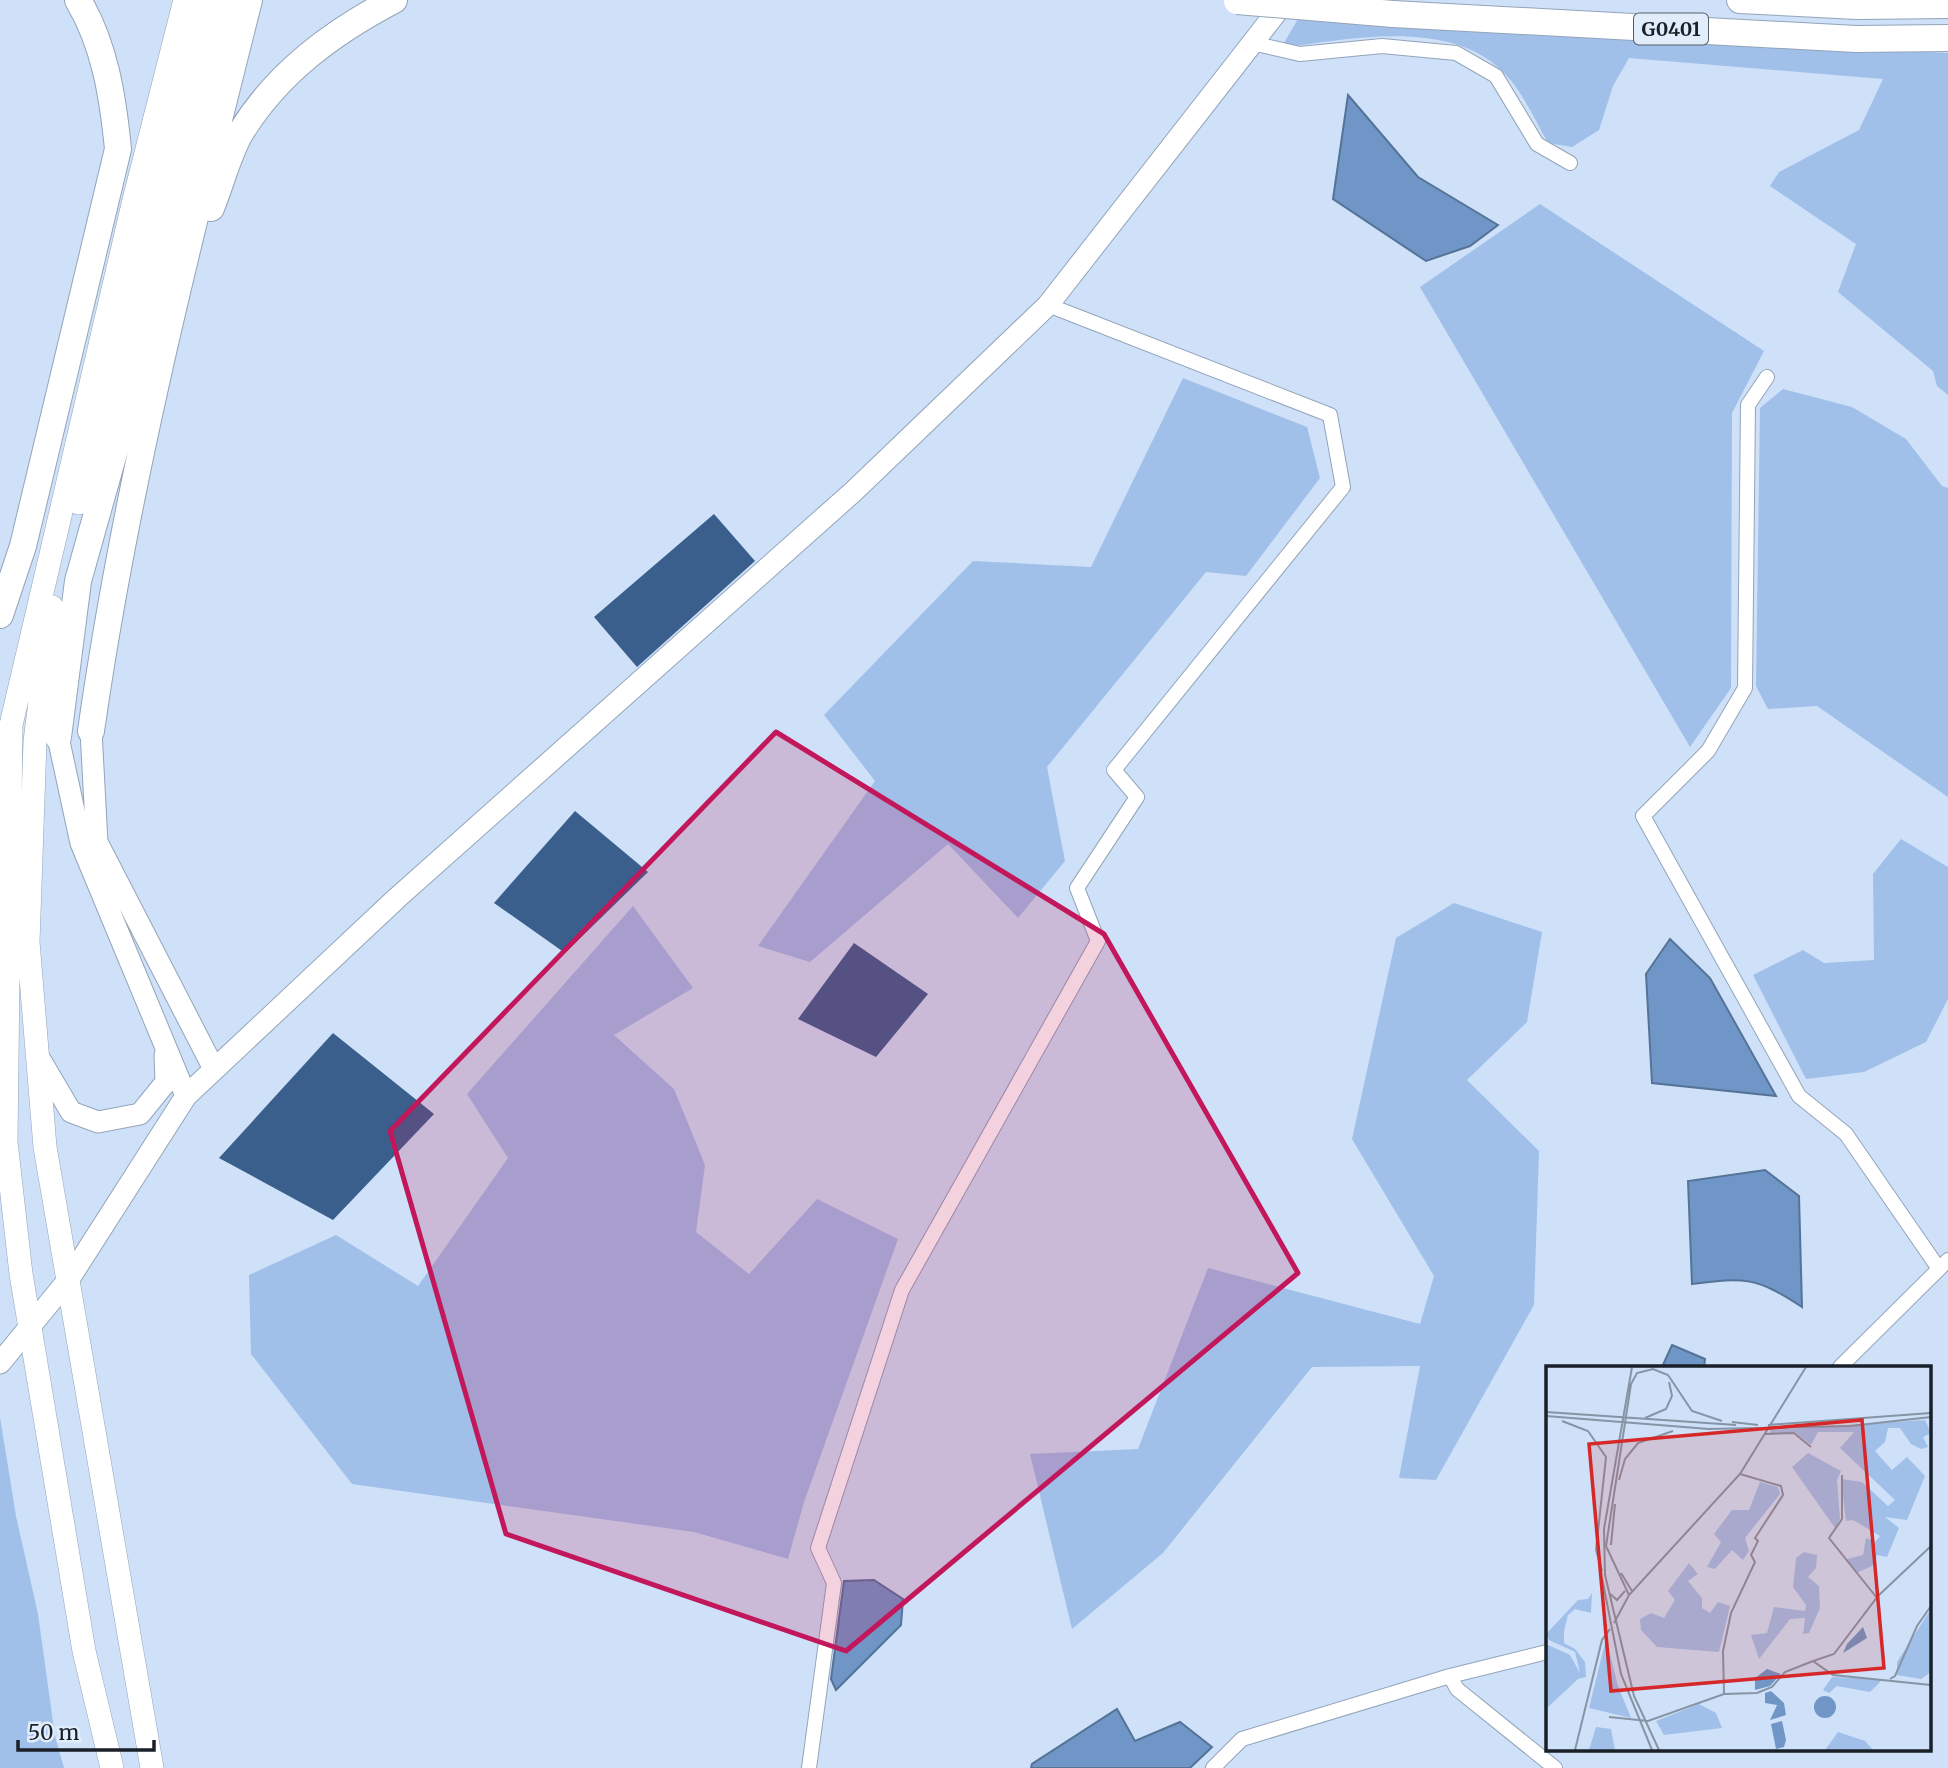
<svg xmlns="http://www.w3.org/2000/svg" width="1948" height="1768" font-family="Merriweather,serif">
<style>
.green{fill:#a0c0ea}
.water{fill:#6f96c7;stroke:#557397;stroke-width:2}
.building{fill:#3a5f8d}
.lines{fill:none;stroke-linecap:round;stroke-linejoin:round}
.street-casing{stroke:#93a4ba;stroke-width:16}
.secondary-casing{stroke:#93a4ba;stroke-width:23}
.primary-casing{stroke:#93a4ba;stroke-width:24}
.highway-casing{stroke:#93a4ba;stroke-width:28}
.street{stroke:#fff;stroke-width:14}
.secondary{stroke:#fff;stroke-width:21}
.primary{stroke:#fff;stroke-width:23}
.highway{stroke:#fff;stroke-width:26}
.highway-bridge-casing{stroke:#93a4ba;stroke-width:28;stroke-linecap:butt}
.highway-bridge{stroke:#fff;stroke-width:26}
.marked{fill:#c2185b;fill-opacity:0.2;stroke:#c2185b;stroke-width:5;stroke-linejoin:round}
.labels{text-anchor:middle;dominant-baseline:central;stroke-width:7;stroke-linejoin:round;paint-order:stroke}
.shield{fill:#e2edfb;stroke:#555e67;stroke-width:2}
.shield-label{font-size:19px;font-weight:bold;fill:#192028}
.inset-road{fill:none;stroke:#8694a5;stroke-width:2}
.view{fill:#d62828;fill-opacity:0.15;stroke:#d62828;stroke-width:3.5}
.inset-edge{fill:none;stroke:#192028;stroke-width:3.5}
</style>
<rect width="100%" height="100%" fill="#cee1f8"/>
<path class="green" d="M1298,19L1948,53V395L1937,386L1933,371L1838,292L1856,244L1770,186L1779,172L1859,130L1883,79L1629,58L1613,86L1599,130L1572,147L1548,143C1535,120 1522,90 1502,71C1449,18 1348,39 1281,48Z
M1540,204L1764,351L1732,413L1731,688L1690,747L1420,287Z
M1183,378L1307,427L1320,478L1246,576L1206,572L1047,767L1065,861L1018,918L948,844L810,962L758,946L875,781L824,715L973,561L1091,567Z
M1783,389L1852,407L1906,439L1942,486L1948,488V797L1817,706L1768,709L1756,686L1760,408Z
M1901,839L1948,867V999L1926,1042L1864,1072L1806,1079L1753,975L1803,950L1824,963L1874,960L1873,874Z
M1454,903L1542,932L1527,1022L1467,1080L1539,1151L1534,1305L1436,1480L1399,1478L1420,1366L1312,1367L1163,1553L1072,1629L1030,1454L1138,1449L1208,1268L1420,1324L1434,1276L1352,1139L1396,938Z
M633,906L693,988L614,1035L674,1089L705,1165L696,1232L749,1274L817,1199L898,1239L804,1502L788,1559L694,1532L352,1484L251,1354L249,1275L336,1235L418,1286L508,1158L467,1094Z
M0,1417L16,1516L38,1614L55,1736L64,1768H0Z"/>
<path class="water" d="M1348,95L1418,177L1498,225L1470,246L1426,261L1333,199Z
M1670,939L1710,978L1776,1096L1652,1083L1646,974Z
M1765,1170L1799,1196L1802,1307C1756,1277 1745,1277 1692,1284L1688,1181Z
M1672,1345L1705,1359L1704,1367H1662Z
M874,1580L903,1599L901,1625L836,1690L831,1679L844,1581Z
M1117,1709L1135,1741L1180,1722L1212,1747L1190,1768H1031L1032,1764Z"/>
<path class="building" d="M714,514L755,561L637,667L594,617Z
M575,811L648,872L565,953L494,903Z
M854,943L928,994L876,1057L798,1019Z
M333,1033L434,1114L333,1220L219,1158Z"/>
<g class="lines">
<defs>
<path id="street" d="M1252,43L1300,54L1382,46L1456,53L1496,76L1537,144L1570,163
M1767,377L1748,405L1745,688L1708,751L1643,816L1799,1096L1846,1134L1939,1269
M1840,1367L1948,1260
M1547,1652L1450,1676L1457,1689L1555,1768
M809,1768L834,1583L818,1548L902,1290L1098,941L1077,888L1137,797L1114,770L1343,487L1330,415L1048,305
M1213,1768L1242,1739L1450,1676"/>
<path id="secondary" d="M91,731L97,842L214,1069
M58,737L81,843L186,1096
M38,1056L71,1112L98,1122L140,1114L166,1082L165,1055
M0,1363L69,1279L186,1096L397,898L854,491L1048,305L1286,0"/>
<path id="primary" d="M79,503L205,0
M52,607L35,741L28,942L45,1147L152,1768
M112,1768L84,1651L21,1274L6,1142L11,725L134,200L185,0"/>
<path id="highway" d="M1740,0L1857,6L1948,5
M1393,14L1856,39L1948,38
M211,208C221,184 228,154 241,132C278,72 333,32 394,0
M0,615L23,546L118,149C113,98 105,45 78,0
M91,731C126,485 188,242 249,0
M58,737L78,581L121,428L229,0"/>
</defs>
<use href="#street" class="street-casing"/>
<use href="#secondary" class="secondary-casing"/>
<use href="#primary" class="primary-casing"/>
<use href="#highway" class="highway-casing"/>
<use href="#street" class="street"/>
<use href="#secondary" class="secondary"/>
<use href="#primary" class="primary"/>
<use href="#highway" class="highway"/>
<defs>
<path id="highway-bridge" d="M1237,1L1393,14"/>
</defs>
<use href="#highway-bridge" class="highway-bridge-casing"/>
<use href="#highway-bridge" class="highway-bridge"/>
</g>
<path class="marked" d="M776,732L1104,934L1298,1273L846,1651L506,1534L390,1131Z"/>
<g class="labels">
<rect class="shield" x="1634" y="13.5" width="74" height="31" rx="5"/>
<g class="shield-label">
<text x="1671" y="29">G0401</text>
</g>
</g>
<g transform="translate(1546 1366)">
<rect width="385" height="385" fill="#cee1f8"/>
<path d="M379,54L385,67L377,71L382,81L375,83L365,78L354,62H342L339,76L329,85L346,104L361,91L379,110L361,154L339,151L353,162L341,191L331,189L326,200L310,207L301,193L317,189L320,172L329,176L334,170L307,154L300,155L295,113L316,116L342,140L349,134L294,82L308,66H272L265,79L249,66L223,69L225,64ZM262,87L295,105L291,114L294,153L289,162L246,101ZM214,116L232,121L234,128L199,172L203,185L197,194L186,184L169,203L161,201L175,176L168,168L186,144H203ZM258,186L271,189L270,202L262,211L273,220L274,242L263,267L257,268L259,252L244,253L213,293L205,269L221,267L228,241L259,245L260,239L247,221L250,192ZM143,197L152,208L142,215L156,232V242L164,247L172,236L184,240L173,286L111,281L95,264L94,253L105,247L118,252L129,234L122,225ZM46,227L45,247L29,243L22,249L18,265V277L29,283L39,296L40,311L32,313L0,343V278L24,289L34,307L29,286L3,274L1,267L32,234L42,233ZM385,243V306L375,313L351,309V296ZM60,273L72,320L85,352L43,342ZM286,311L329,313L335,315L324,326L291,320L283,327L277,324ZM153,338L170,347L176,362L118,369L110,355ZM50,361L65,363L69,384H43ZM292,366L319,375L327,384H279Z" fill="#a0c0ea"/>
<path d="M317,261L321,272L297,287L301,278ZM221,303L235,308L224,320L209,324V312ZM225,325L238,337L240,349L224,354L231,339L219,337V327ZM268 341a11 11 0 1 1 22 0a11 11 0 1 1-22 0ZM236,355L240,374L238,381L230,383L225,358Z" fill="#6f96c7"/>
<path class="inset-road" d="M86,1L58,163L59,209L88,330L113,384M0,46L190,59M0,50L163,63L304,60L385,51M99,52L120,43L126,30L123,16M16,55L42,65L60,91L50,184M186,56L212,59M222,59L385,47M219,68L248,67L265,81M296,109V153L283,172L331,232M73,114L79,93L92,77L127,65M65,179L69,138M60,180L83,229M60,180L85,18L91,7L107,3L122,9L146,45L176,55M385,180L332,230L288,288L267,295L287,309L385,319M50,184L56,205M75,207L86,225M56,212L75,308L106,384M63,227L71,234L79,225M68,257L83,229L194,108L260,1M344,313L349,310L371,260L385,240M178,328L177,285L185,247L209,196L205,189L212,175L209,172L237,129L235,120L194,108M63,351L102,355L178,328L211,327L226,321L239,306L267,295M29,384L56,274L64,263"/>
<path class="view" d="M316,54L338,302L65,325L43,78Z"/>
<rect width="385" height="385" class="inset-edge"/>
</g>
<path d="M18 1740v10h136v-10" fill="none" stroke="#192028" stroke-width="3.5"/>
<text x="28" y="1740" font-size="21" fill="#192028" stroke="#e2edfb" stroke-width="5" paint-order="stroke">50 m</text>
</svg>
